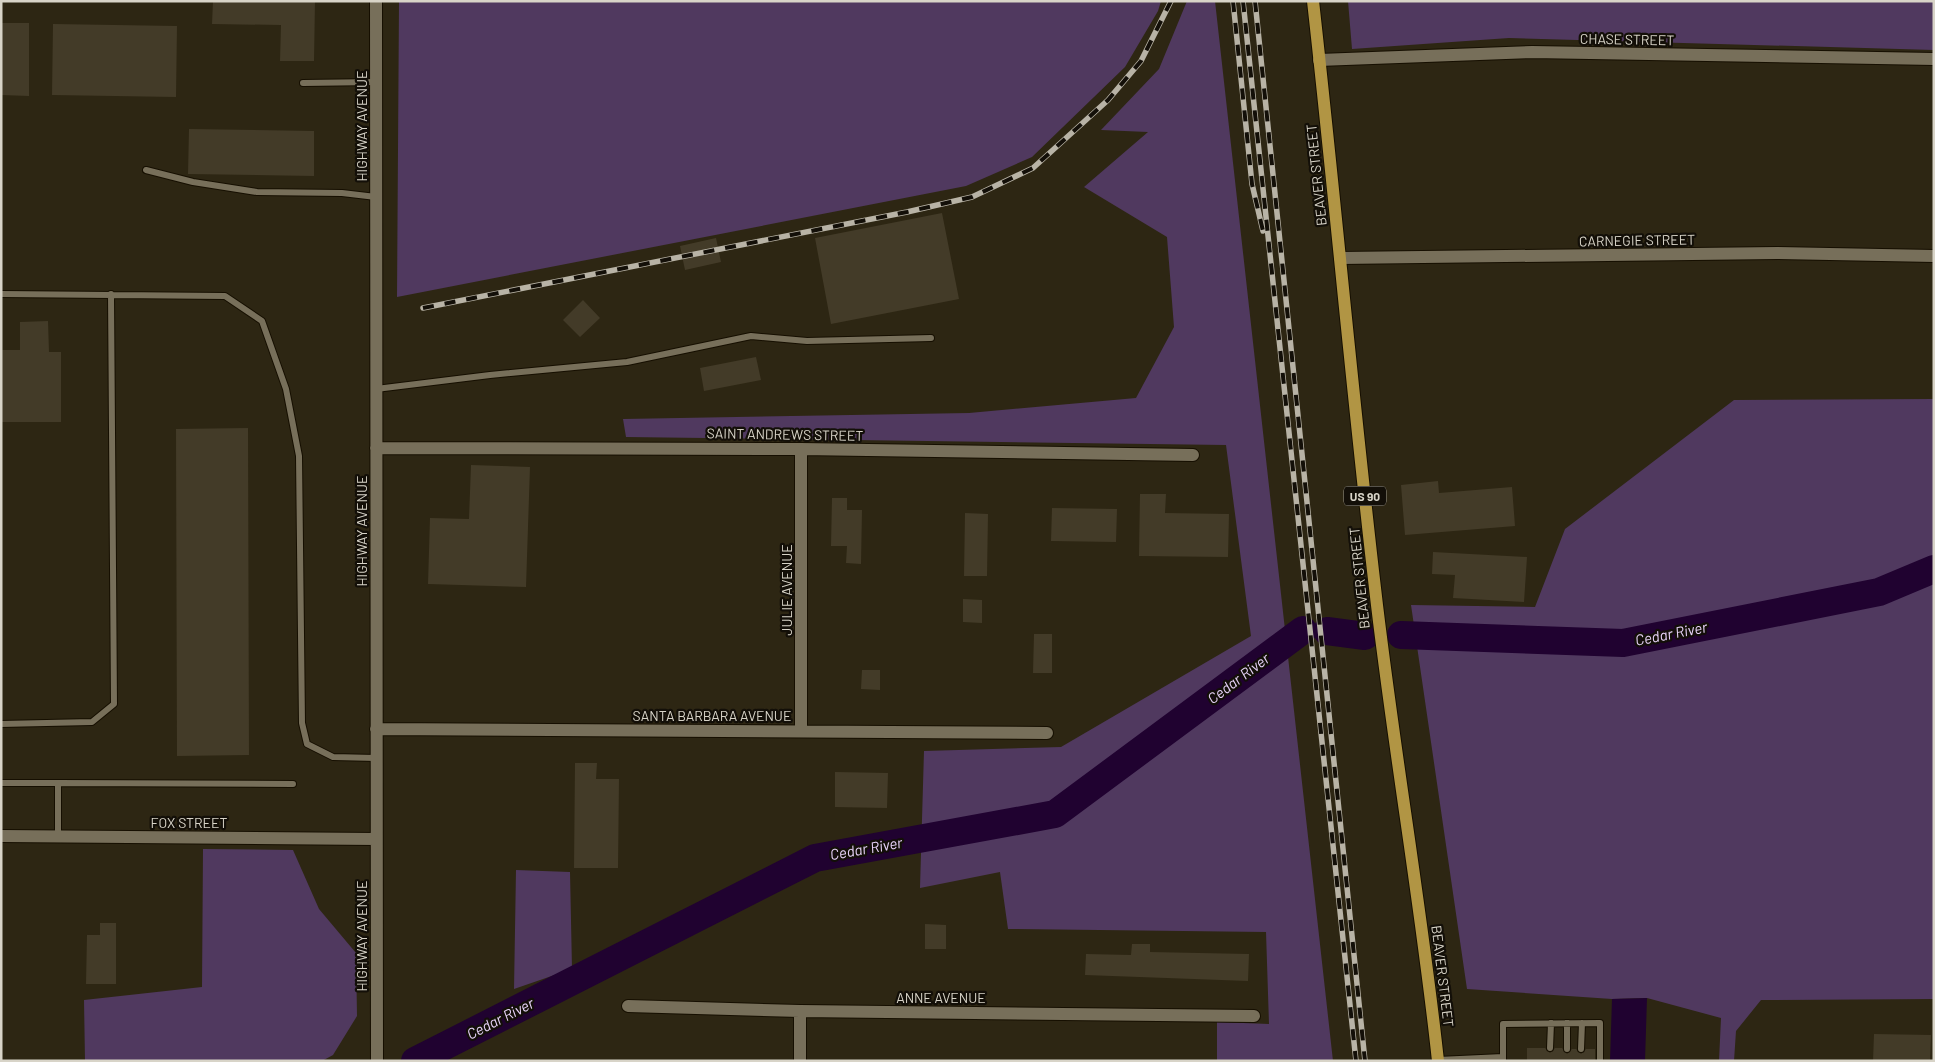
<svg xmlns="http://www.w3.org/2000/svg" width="1935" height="1062" font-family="Barlow,sans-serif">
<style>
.green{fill:#50395f}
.water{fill:#200230}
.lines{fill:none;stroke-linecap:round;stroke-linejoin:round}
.river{stroke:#200230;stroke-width:28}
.building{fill:#433b28}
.lane-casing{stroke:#160f01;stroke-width:8}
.street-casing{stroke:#160f01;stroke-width:14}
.primary-casing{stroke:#160f01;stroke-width:14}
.lane{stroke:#776f5a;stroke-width:6}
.street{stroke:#776f5a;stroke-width:12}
.primary{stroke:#b19544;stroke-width:12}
.rail-casing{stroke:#b8b3a6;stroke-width:5.5}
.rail{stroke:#130f08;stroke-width:4;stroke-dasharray:11;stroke-linecap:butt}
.labels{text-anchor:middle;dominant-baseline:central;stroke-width:4.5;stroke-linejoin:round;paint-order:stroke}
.shield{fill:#130f08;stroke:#9d998e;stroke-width:1}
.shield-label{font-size:12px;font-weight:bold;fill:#d8d4c8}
.street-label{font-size:14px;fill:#d8d4c8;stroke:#130f08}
.water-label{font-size:15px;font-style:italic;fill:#e8d3f9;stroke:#130f08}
</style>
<rect width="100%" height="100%" fill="#2d2613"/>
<path class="green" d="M399,1H1161L1158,11L1125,67L1032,157L966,186L397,297Z
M1187,1H1215L1333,1061H1217V1022L1269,1024L1266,932L1008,929L1000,872L920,888L924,751L1061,747L1251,636L1226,445L626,437L623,419L969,413L1136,398L1174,327L1167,237L1084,187L1148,132L1101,130L1159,69Z
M1348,1H1934V50L1509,38L1352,49Z
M1934,399V999L1761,1000L1736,1031L1734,1061H1719L1721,1018L1647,998L1612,999L1467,989L1411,605L1535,607L1565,529L1734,400Z
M203,849L293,850L319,909L356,953L357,1016L333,1055L322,1061H85L84,1000L202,987Z
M516,870L570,872L572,969L514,989Z"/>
<path class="water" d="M1647,998L1645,1061H1610L1612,999Z"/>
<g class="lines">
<path class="river" d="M1327,631L1365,636
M1401,635L1623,643L1879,592L1934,569
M415,1061L815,858L1055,814L1303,630"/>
</g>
<path class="building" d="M213,1H315L314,61H280L281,25L212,24Z
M1,23H29V96L1,95Z
M53,24L177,26L176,97L52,95Z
M189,129L314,131V176L188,174Z
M942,213L959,299L831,324L815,238Z
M716,238L721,262L685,270L680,246Z
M583,300L600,318L580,337L563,320Z
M48,321L49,352H61V422H2V350H20V322Z
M756,357L761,380L704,391L700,368Z
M248,428L249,755L177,756L176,429Z
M471,465L530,467L526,587L428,584L430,518L469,519Z
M1438,481L1439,493L1512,487L1515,526L1405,535L1401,485Z
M1140,494H1166L1165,513L1229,514L1228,557L1139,556Z
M832,498H847V510H862L861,564L846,563L847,546H831Z
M1052,508L1117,509L1116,542L1051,541Z
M965,513L988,514L987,576H964Z
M1433,552L1527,557L1524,602L1453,598L1455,575L1432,574Z
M963,599L982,600V623L963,622Z
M1034,634H1052V673H1033Z
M862,670H880V690L861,689Z
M575,763H597L596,779H619L618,868H574Z
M835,772L888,773L887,808L835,807Z
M100,923H116V984H86L87,935H100Z
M925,924L946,925V949H925Z
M1132,944H1150V952L1249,954L1248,981L1085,975L1086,954L1131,955Z
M1874,1034L1931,1035L1930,1061H1873Z
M1527,1048H1545L1550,1053L1555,1048H1562L1567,1054L1572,1049H1576L1581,1054L1586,1049H1595V1061H1527Z"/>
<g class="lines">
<defs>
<path id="lane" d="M303,83L376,82
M146,170L193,182L257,192L342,193L376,197
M1,294L225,296L262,321L286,389L299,456L302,723L307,744L333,757L376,758
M376,389L490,375L627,362L751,336L807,341L931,338
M1,724L92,722L114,704L111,294
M1,783H58
M58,836V783L293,784
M1567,1023V1049
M1550,1048L1551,1023
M1581,1049L1582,1023
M1438,1060L1503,1057
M1503,1061V1024L1600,1023V1061"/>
<path id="street" d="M376,1L377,1061
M1319,60L1532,52L1934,59
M1340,258L1777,253L1934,256
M376,448L801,449L1193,455
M376,729L1047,733
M801,730V449
M1,836L376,839
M628,1006L800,1011L1254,1016
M800,1061V1011"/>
<path id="primary" d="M1313,1C1335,197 1352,392 1375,588C1393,746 1421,903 1438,1061"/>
</defs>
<use href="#lane" class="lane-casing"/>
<use href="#street" class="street-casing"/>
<use href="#primary" class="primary-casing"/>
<use href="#lane" class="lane"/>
<use href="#street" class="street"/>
<use href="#primary" class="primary"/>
<defs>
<path id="rail" d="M1233,1L1252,184L1263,231
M1243,1L1356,1061
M1255,1L1365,1061
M423,308L907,212L972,197L1033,168L1108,100L1141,61L1171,1"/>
</defs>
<use href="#rail" class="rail-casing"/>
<use href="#rail" class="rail"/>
</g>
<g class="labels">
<rect class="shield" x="1344" y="486.5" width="42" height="19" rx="4"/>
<g class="shield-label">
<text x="1365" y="496">US 90</text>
</g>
<g class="street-label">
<text transform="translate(1627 39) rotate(1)">CHASE STREET</text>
<text transform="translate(361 126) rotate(-90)">HIGHWAY AVENUE</text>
<text transform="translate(1316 175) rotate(-96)">BEAVER STREET</text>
<text transform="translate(1637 240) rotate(-1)">CARNEGIE STREET</text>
<text transform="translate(785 434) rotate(1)">SAINT ANDREWS STREET</text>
<text transform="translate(361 531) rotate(-90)">HIGHWAY AVENUE</text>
<text transform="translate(1359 578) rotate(-96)">BEAVER STREET</text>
<text transform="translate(786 590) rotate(-90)">JULIE AVENUE</text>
<text x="712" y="715">SANTA BARBARA AVENUE</text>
<text x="189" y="822">FOX STREET</text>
<text transform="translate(361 936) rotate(-90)">HIGHWAY AVENUE</text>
<text transform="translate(1443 976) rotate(83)">BEAVER STREET</text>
<text x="941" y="997">ANNE AVENUE</text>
</g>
<g class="water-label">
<text transform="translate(1671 633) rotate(-11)">Cedar River</text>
<text transform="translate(1238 678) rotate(-37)">Cedar River</text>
<text transform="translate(866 848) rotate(-10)">Cedar River</text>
<text transform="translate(500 1018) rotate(-27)">Cedar River</text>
</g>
</g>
<rect width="1935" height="1062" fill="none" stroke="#d8d4c8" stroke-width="5"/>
</svg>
